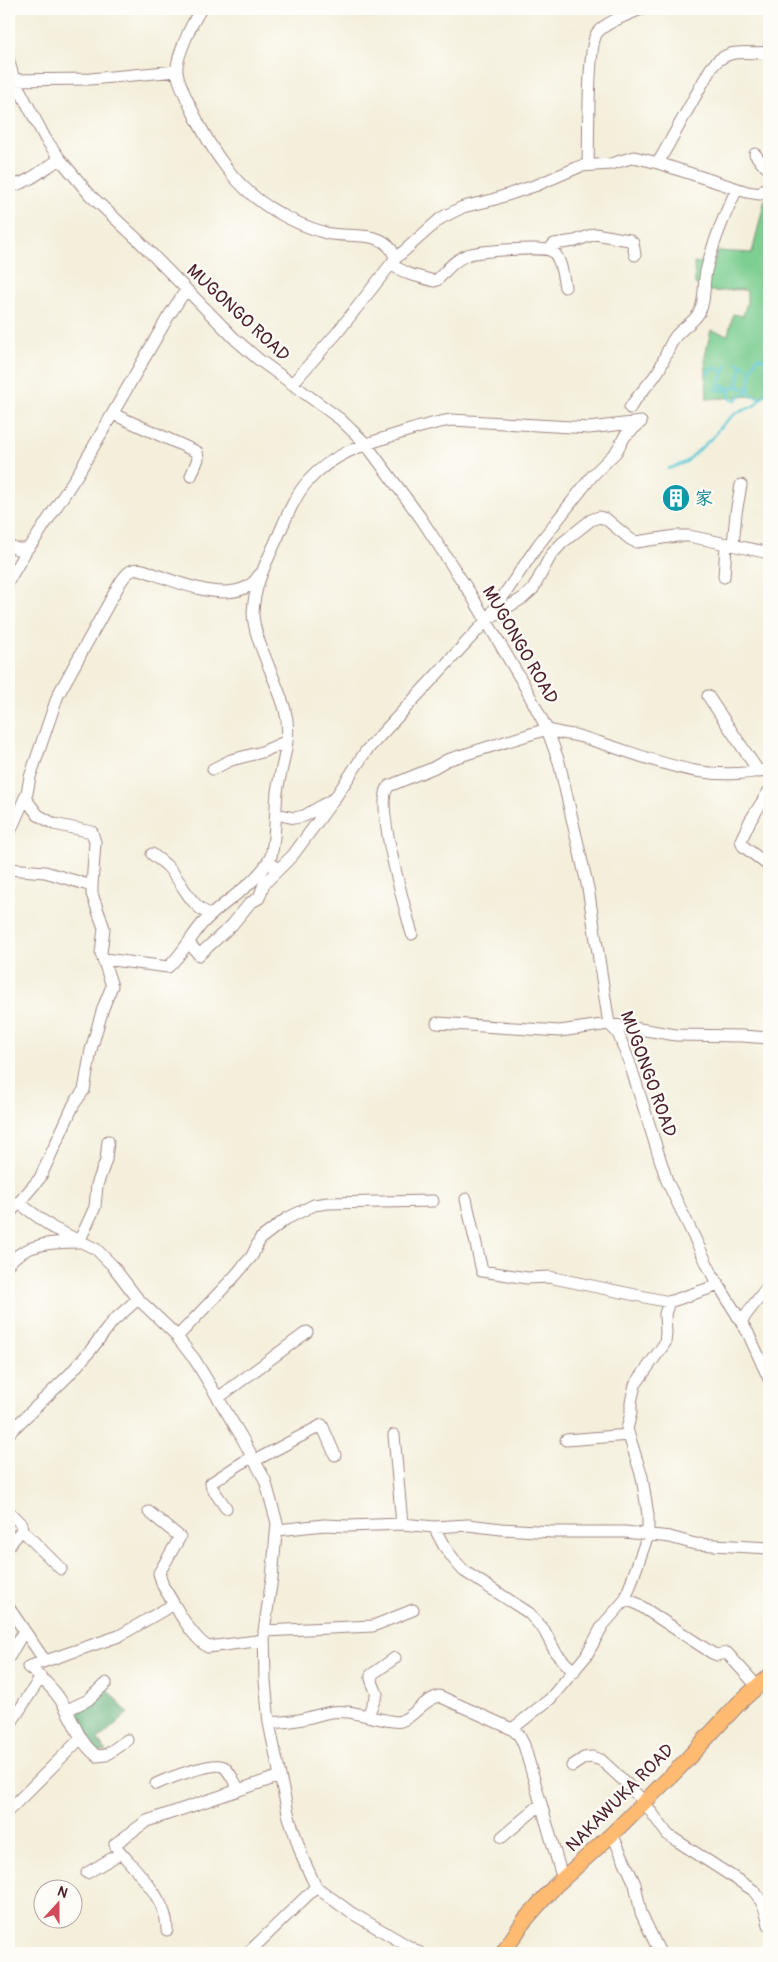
<svg xmlns="http://www.w3.org/2000/svg" width="778" height="1962" font-family="Pangolin,'LXGW WenKai TC',sans-serif">
<style>
.green{fill:#7cce91;stroke:#63765e}
.forest{fill:#65b17b;stroke:#586853}
.lines{fill:none;stroke-linecap:round;stroke-linejoin:round}
.stream{stroke:#5cc7d6;stroke-width:2.5}
.minor-casing{stroke:#9f8783;stroke-width:13}
.major-casing{stroke:#9f8783;stroke-width:17}
.minor{stroke:#fff;stroke-width:11}
.major{stroke:#febb71;stroke-width:15}
.labels{text-anchor:middle;dominant-baseline:central;stroke-width:4.5;stroke-linejoin:round;paint-order:stroke}
.street-label{font-size:18px;fill:#4a1f2b;stroke:#fdfcf7}
.culture-label{font-size:18px;fill:#0d838f;stroke:#fdfcf7;text-anchor:start}
</style>
<rect width="100%" height="100%" fill="#fdfcf7"/>
<filter id="ink" filterUnits="userSpaceOnUse"><feTurbulence type="fractalNoise" baseFrequency=".02" numOctaves="2"/><feDisplacementMap in="SourceGraphic" scale="10" xChannelSelector="R" yChannelSelector="G"/><feConvolveMatrix kernelMatrix="1 2 1 2 8 2 1 2 1" color-interpolation-filters="sRGB"/></filter>
<filter id="wash" filterUnits="userSpaceOnUse"><feTurbulence type="fractalNoise" baseFrequency=".0096" numOctaves="4" result="noise"/><feDisplacementMap in="SourceGraphic" scale="20" xChannelSelector="R" yChannelSelector="G"/><feGaussianBlur stdDeviation="1.12" result="paint"/><feColorMatrix in="noise" values="0 0 0 0 0 0 0 0 0 0 0 0 0 0 0 0 0 1.4 0 .05"/><feComposite in="paint" operator="in"/></filter>
<g filter="url(#wash)">
<rect width="100%" height="100%" fill="#f4efdb"/>
<path class="green" d="M765,199L769,200V397L768,395L707,399L705,356L711,330L728,335L733,314L743,316L747,302V291C739,287 721,293 711,291C706,290 700,286 695,284L694,263L714,261L718,251L752,253Z"/>
<path class="forest" d="M106,1688L128,1713L98,1740L107,1752H95L70,1711Z"/>
<g class="lines">
<path class="stream" d="M769,352C766,359 765,369 769,375
M737,362L751,369
M727,365L719,385L731,389
M708,374L709,370L716,368L724,372
M737,387L742,364
M714,389L728,391L730,399L735,401L739,396L748,393L759,398
M728,391L736,386L749,390C750,378 751,367 758,357L766,360
M668,469L686,462L715,435L719,428L736,413L754,406L769,390"/>
</g>
</g>
<g filter="url(#ink)">
<g class="lines">
<defs>
<path id="minor" d="M201,9C193,21 175,58 177,72C179,84 186,97 191,108C211,150 235,189 277,212C292,221 309,228 326,233C348,239 388,227 395,259
M9,62L14,79L45,138L60,159L90,195L138,240L235,339L258,359L340,419L365,443L420,517L470,593L523,683L547,729L559,762L588,888L609,1024L618,1033L630,1064L667,1181L712,1274L748,1333L769,1379
M9,80L90,79L177,71
M755,154L761,162L769,169
M658,163L711,68C728,46 745,55 769,52
M588,164C589,143 587,46 597,33C604,23 629,14 641,9
M9,186C26,185 45,168 60,159
M549,250L554,244L575,241L595,234L629,240L633,243L635,255
M391,265L409,274L434,281L437,280C447,270 454,260 467,255C477,251 544,246 552,251C561,257 563,277 565,287
M292,384L337,333L395,259L441,218L463,207L492,200L537,185L581,166L611,164L634,157L658,163L747,192L760,194L769,185
M630,408C639,392 651,384 660,368C665,358 668,347 675,337C682,328 693,323 699,313C706,300 703,285 706,271C713,243 724,215 737,189
M113,414L197,452L198,459L191,476
M733,545L736,513L741,485
M9,546L17,549H27
M724,577L726,545
M9,580L27,549L34,541L79,472L168,317L186,290
M488,619L523,598L533,589L551,555L562,543L591,520L599,517L606,519L630,539L636,542L676,536H689L769,553
M708,696L759,772
M213,769L231,760L262,752L287,741
M769,791L750,821L741,840L743,846L769,866
M25,798L38,815L54,824L92,832L95,842L92,886
M335,798L366,751L487,620L538,545L592,476L616,452L625,436L641,422
M9,834L27,793L30,777L58,695L120,583C126,574 131,567 143,570C172,580 238,611 259,575
M152,854C157,858 163,862 167,866C183,882 189,906 211,915
M268,862L279,869L293,855L335,798L304,816L294,818L276,814
M9,869L45,872L92,886V894L104,928L101,953L112,986L103,1008L91,1050L84,1090L74,1104L40,1178L9,1214
M412,934C406,911 373,801 389,786L433,768L447,760L547,729C556,733 563,733 573,735C581,736 590,740 598,742C659,761 704,784 769,769
M189,943L199,955L232,925L250,903L259,898L264,884L279,869
M104,959L168,967C182,955 190,938 202,924C223,900 257,886 271,856C276,835 275,813 277,792C281,765 293,738 285,710C278,683 253,638 253,613C254,586 265,565 276,541C285,521 293,498 308,481C334,452 368,443 404,432C420,427 435,422 452,420L589,428L641,422
M437,1023L560,1031L609,1024L676,1035L742,1036L769,1038
M466,1199L482,1271L527,1278L549,1277L669,1302L719,1285
M9,1201L23,1206L53,1228L96,1249L112,1265L138,1299L173,1332L195,1360L241,1436L265,1480L277,1523L272,1578L264,1631L265,1681L269,1723L280,1776L289,1817L303,1859L316,1887L350,1912L420,1953
M9,1263C26,1243 55,1242 79,1242L95,1207L97,1185L106,1160L108,1141
M741,1321L769,1285
M177,1337L234,1277L252,1256L260,1239L286,1219L314,1205L328,1203L433,1201
M218,1398L307,1332
M9,1433L69,1375L90,1351L113,1321L138,1299
M394,1435L402,1524
M566,1440L629,1435
M254,1461L322,1425L335,1455
M226,1508L212,1488L211,1483L251,1457
M9,1512L21,1524L22,1530L9,1545
M149,1512L180,1537L159,1573L163,1586L174,1604
M434,1527L444,1546L455,1561L464,1571L529,1613L544,1630L556,1653L574,1672
M22,1530L61,1569
M278,1530L324,1525L348,1526L402,1524L434,1527L468,1525L501,1529L553,1532H625L670,1537L695,1544L769,1548
M625,1600L648,1535V1515L642,1477L627,1429L631,1413V1402L635,1385L665,1343L666,1333L665,1314L669,1302
M9,1608L45,1661
M264,1631L373,1626L413,1610
M9,1657L24,1631
M67,1710L88,1700L106,1683
M368,1715L377,1694L371,1679V1675L395,1658
M269,1723C280,1722 292,1722 303,1719C322,1715 327,1710 348,1712C359,1713 394,1724 401,1721C415,1716 423,1700 439,1696L512,1729L519,1735L524,1745L563,1880
M9,1726L41,1677
M512,1729L550,1699L586,1656L603,1625L625,1600L636,1603L712,1653L717,1655L727,1653L758,1687
M127,1740L106,1755L97,1756C81,1744 76,1727 67,1711C58,1693 44,1679 28,1667L119,1636L174,1604C181,1617 195,1639 208,1647L264,1640
M572,1766L584,1758L592,1757L601,1760L624,1781L644,1802L668,1835L753,1890C762,1900 767,1912 769,1925
M156,1784C167,1779 215,1760 224,1767C230,1771 235,1784 239,1790
M9,1810L80,1739
M612,1834L635,1884L641,1913L660,1953
M502,1837L540,1805
M87,1873L121,1853
M167,1930C168,1899 135,1870 116,1847L115,1844L147,1821L280,1776
M248,1953L316,1887"/>
<path id="major" d="M503,1953L524,1921L555,1886L612,1834L678,1769L739,1703L769,1676"/>
</defs>
<use href="#minor" class="minor-casing"/>
<use href="#major" class="major-casing"/>
<use href="#minor" class="minor"/>
<use href="#major" class="major"/>
</g>
</g>
<defs>
<symbol id="building-disc" viewBox="-11 -11 22 22"><circle r="9.5" fill="#0f9aa8" stroke="#fdfcf7"/><path d="M-4-6H4V6H1V3H-1V6H-4ZM-2.5-4.3h1.7v1.8h-1.7ZM.8-4.3h1.7v1.8H.8ZM-2.5-1h1.7V.8h-1.7ZM.8-1h1.7V.8H.8Z" fill="#fff"/></symbol>
</defs>
<g fill-rule="evenodd">
<use href="#building-disc" x="660" y="482" width="32" height="32"/>
</g>
<g class="labels">
<g class="street-label">
<text transform="translate(238 313) rotate(43)">MUGONGO ROAD</text>
<text transform="translate(520 645) rotate(60)">MUGONGO ROAD</text>
<text transform="translate(648 1074) rotate(70)">MUGONGO ROAD</text>
<text transform="translate(620 1798) rotate(-45)">NAKAWUKA ROAD</text>
</g>
<g class="culture-label">
<text x="695" y="498">家</text>
</g>
</g>
<rect width="778" height="1962" fill="none" stroke="#fdfcf7" stroke-width="30"/>
<g transform="translate(58 1904) rotate(21)"><circle r="24" fill="#fdfcf7" stroke="#b5a4a5"/>
<path d="M0-4L9 19L0 12L-9 19Z" fill="#d1495b"/>
<text y="-8" font-size="14" font-weight="bold" text-anchor="middle" fill="#4a1f2b">N</text>
</g>
</svg>
